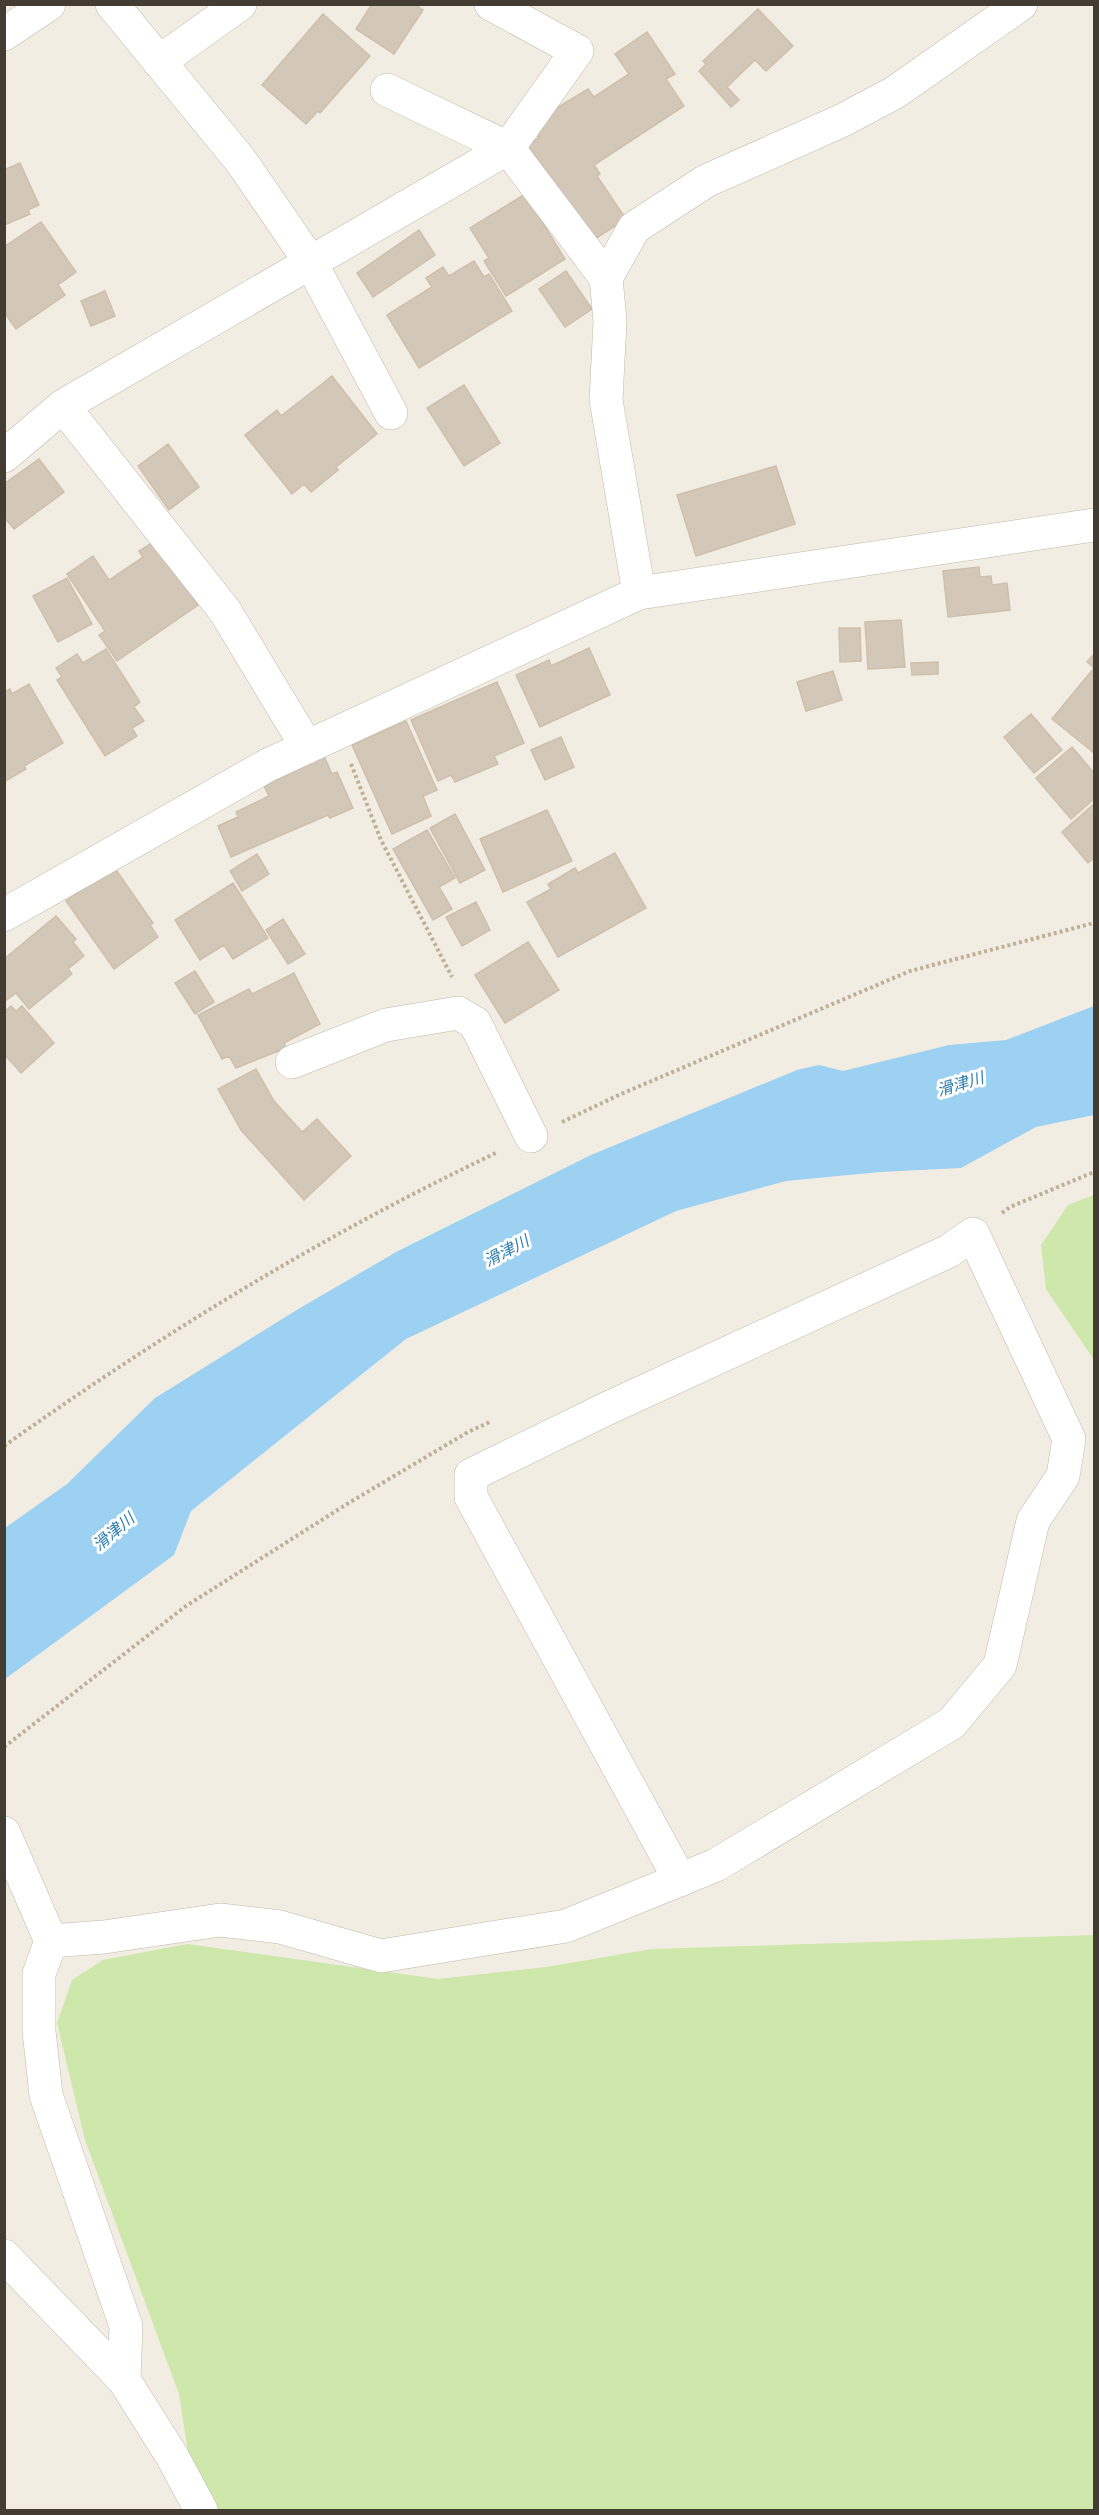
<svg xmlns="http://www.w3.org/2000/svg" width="1099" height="2515" font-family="Barlow,'Noto Sans JP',sans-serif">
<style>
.green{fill:#cee7aa}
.water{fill:#9cd1f1}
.building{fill:#d3c8b8;stroke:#cebfab;stroke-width:1.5}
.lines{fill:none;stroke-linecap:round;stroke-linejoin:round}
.minor-casing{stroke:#c0b7a8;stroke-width:34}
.path{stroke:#bfaf96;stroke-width:4;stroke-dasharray:3 3;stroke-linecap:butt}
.minor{stroke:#fff;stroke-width:33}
.labels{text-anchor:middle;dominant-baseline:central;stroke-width:6;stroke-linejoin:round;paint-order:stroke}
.water-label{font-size:16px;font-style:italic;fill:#2b7cb0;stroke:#fff}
</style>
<rect width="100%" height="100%" fill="#f2ede3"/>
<path class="green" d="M1094,1195V1360L1046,1289L1041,1245L1068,1205Z
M1094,1935V2510H197L179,2394L85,2140L57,2023L72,1980L103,1960L187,1944L438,1979L546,1967L652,1949Z"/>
<path class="water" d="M1094,1006V1115L1036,1127L961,1168L880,1172L786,1181L676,1211L406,1339L191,1511L174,1555L5,1679V1528L67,1484L155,1398L300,1308L398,1251L591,1155L797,1070L819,1065L843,1071L949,1045L1006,1040Z"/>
<path class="building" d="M372,4H414L423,10L394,54L356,29Z
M758,9L793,46L766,71L755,60L727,87L739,100L731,107L699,71L706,64L703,61Z
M323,14L370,56L320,113L318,111L306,124L262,85Z
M647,32L675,74L666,79L684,106L594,165L600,174L597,176L626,219L595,239L528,145L539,138L530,124L588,89L594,97L629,74L615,54Z
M20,163L39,205L28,210L30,214L4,225V170Z
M525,194L565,259L506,296L484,261L489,258L470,228Z
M41,222L76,272L58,285L65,295L16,329L4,312V247Z
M419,230L435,255L373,297L357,273Z
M474,261L484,277L489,274L512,311L419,368L387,315L432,287L426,278L443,267L449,276Z
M566,271L592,309L565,327L539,289Z
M105,291L115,316L91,326L81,301Z
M332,376L377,434L336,467L338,470L311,492L304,484L292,494L245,435L277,410L281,416Z
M464,385L500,443L464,466L427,408Z
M168,444L199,487L169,510L138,466Z
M39,459L64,492L14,529L4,517V484Z
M776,466L795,524L696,556L677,495Z
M155,541L198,605L117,661L99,635L105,631L67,574L93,556L109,580L143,557L139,551Z
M979,567L980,577L991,576L992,585L1007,583L1010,610L948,617L943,571Z
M67,578L92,624L58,642L33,596Z
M901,620L905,667L868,669L865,622Z
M839,628H860L861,661L840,662Z
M589,648L610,695L540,727L516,675L549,660L551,666Z
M106,649L140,702L134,707L144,721L132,728L137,736L105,756L57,680L62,677L56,668L77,654L83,663Z
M1094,654V753L1052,719L1094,668L1087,662Z
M938,662V674L912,675L911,663Z
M833,671L842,700L806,711L797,682Z
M497,682L524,743L494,756L498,764L455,782L451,775L438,781L411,720Z
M29,684L63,743L24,766L26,769L4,782V692L10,689L12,694Z
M1031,714L1062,750L1034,773L1004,737Z
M406,721L437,790L423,796L431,816L392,834L352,745Z
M561,737L574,767L545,780L531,750Z
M1072,747L1094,773V799L1071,819L1036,778Z
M324,756L332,774L337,772L353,808L330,818L328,815L231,857L218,826L238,817L236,812L269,796L264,786Z
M1094,804V858L1088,863L1062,832Z
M547,810L572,861L503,892L480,839Z
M455,814L485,870L460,883L430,828Z
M427,830L455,878L439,887L452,909L433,920L393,849Z
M615,853L646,908L558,957L527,902L551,889L548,884L575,868L578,873Z
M257,854L269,874L242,891L230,871Z
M114,867L153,923L150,925L158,937L114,969L66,901Z
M233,883L268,938L233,959L224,945L200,960L175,920Z
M476,902L490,930L462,946L446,917Z
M56,916L76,939L73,942L84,956L68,969L72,974L29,1009L16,993L4,1002V959Z
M283,919L305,954L288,964L266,930Z
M528,942L559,990L505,1023L475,975Z
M195,971L214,1002L195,1014L175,983Z
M294,973L320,1024L284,1043L286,1048L236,1068L229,1056L222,1059L198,1015L249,989L252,994Z
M11,1006L16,1011L22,1006L54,1043L21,1073L4,1054V1012Z
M256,1069L274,1101L302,1132L317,1119L351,1156L304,1200L241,1130L218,1089Z"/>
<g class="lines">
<defs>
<path id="minor" d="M112,4L241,161L311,263L391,413
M4,34L49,4
M159,62L240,4
M387,90L508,148L577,51L491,4
M63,406L225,611L307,747
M4,456L63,406L508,148L606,278
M639,593L606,400L610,321L606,278L634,228L706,181L841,121L894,93L1021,4
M4,915L268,765L639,593L1094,525
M292,1062L386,1025L458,1013L475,1023L531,1136
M4,1833L51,1941
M4,2256L124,2380L172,2456L201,2510
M124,2380L126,2326L46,2095L39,2031V1974L51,1941L104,1937L220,1920L280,1927L381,1956L566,1926L716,1865L952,1723L1000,1665L1033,1521L1063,1476L1069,1439L973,1234L949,1251L606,1409L471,1475V1497L680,1880"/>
</defs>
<use href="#minor" class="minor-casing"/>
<path class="path" d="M351,764L381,840L452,977
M562,1122L621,1094L910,971L1094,923
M1002,1213L1010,1207L1094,1172
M4,1446C160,1335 325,1234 498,1152
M4,1747L186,1606L347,1504L468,1432L492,1421"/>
<use href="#minor" class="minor"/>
</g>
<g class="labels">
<g class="water-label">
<text transform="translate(960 1083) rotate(-17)">滑津川</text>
<text transform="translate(506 1250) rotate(-28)">滑津川</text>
<text transform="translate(113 1531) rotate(-40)">滑津川</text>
</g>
</g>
<rect width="1099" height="2515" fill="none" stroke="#433c33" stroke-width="12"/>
</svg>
